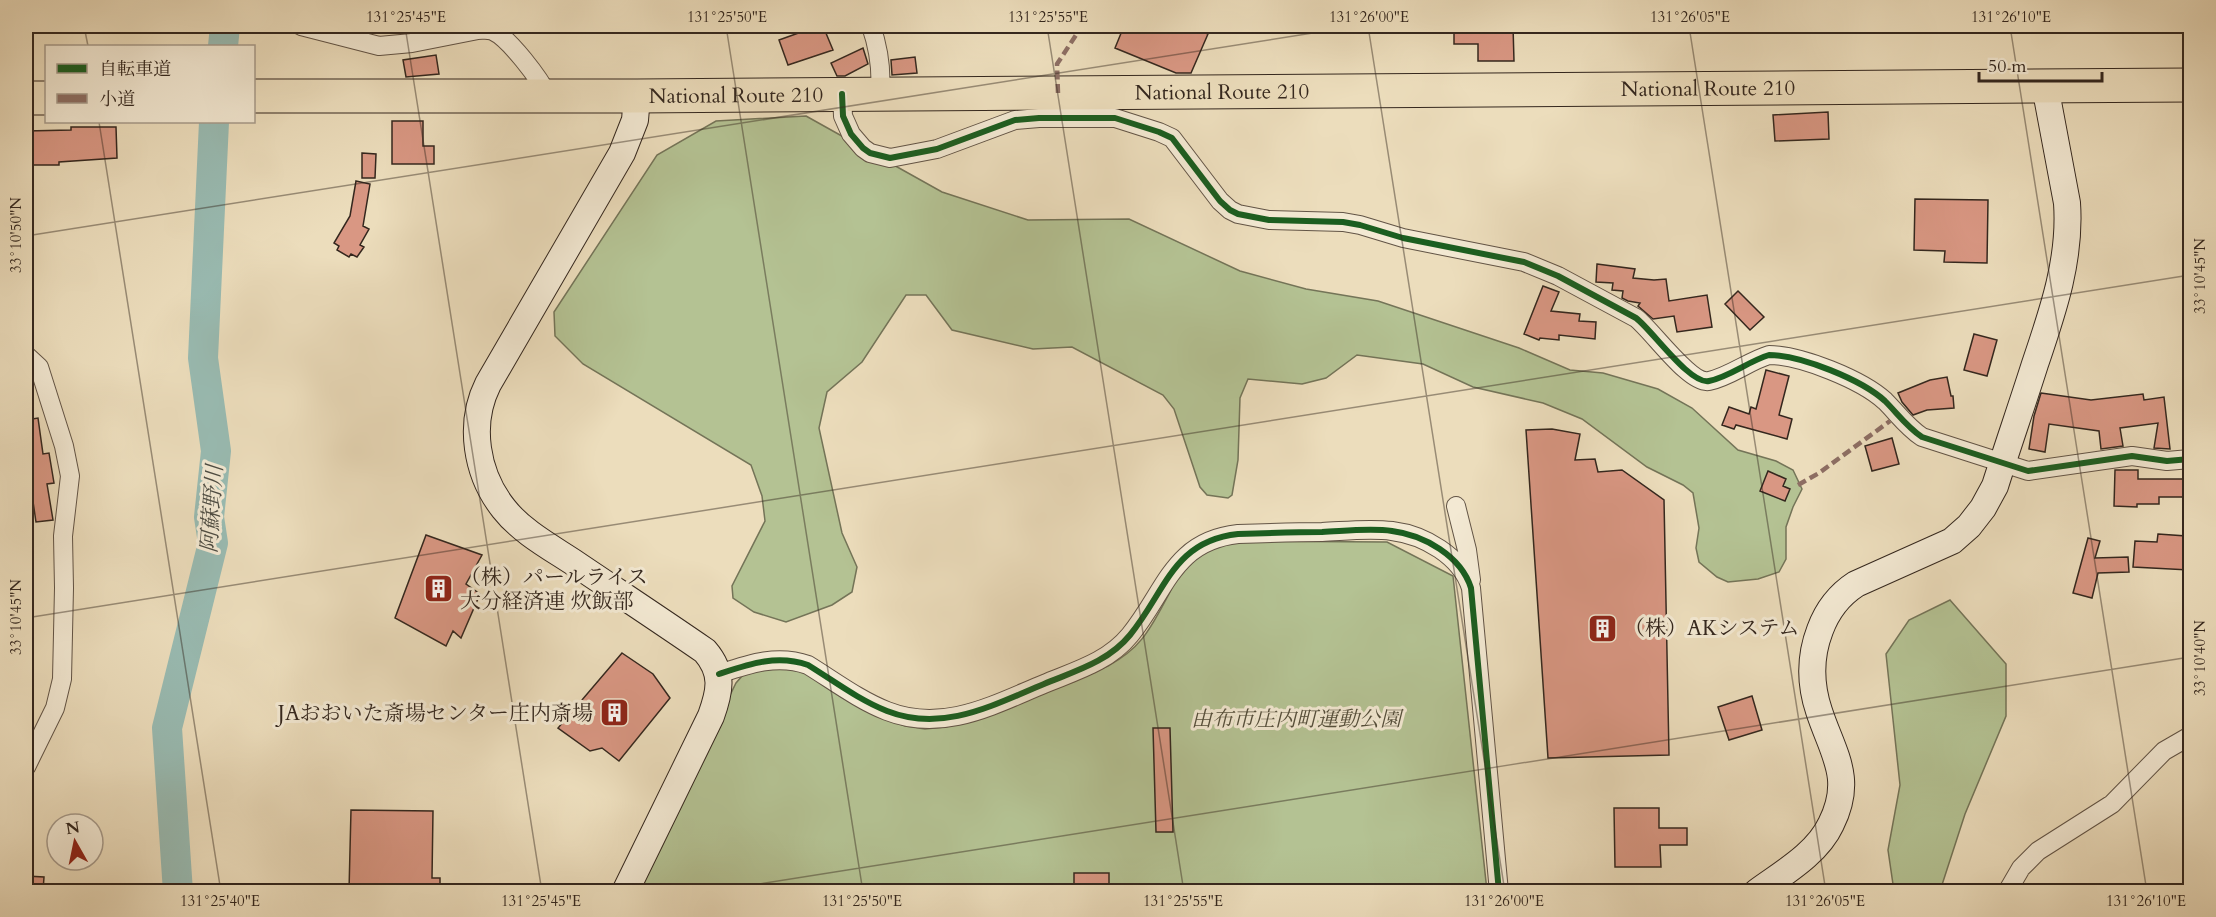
<svg xmlns="http://www.w3.org/2000/svg" width="2216" height="917" font-family="Cardo,'Noto Serif JP',serif">
<style>
.green{fill:#b4c293;stroke:#747458;stroke-width:1.5}
.lines{fill:none;stroke-linecap:round;stroke-linejoin:round}
.river{stroke:#99bbb2;stroke-width:30}
.building{fill:#d99783;stroke:#34271e;stroke-width:1.5}
.street-casing{stroke:#625446;stroke-width:20}
.secondary-casing{stroke:#34271e;stroke-width:28}
.highway-casing{stroke:#34271e;stroke-width:35}
.street{stroke:#f3e9d3;stroke-width:18}
.secondary{stroke:#f3e9d3;stroke-width:26}
.highway{stroke:#ecddbc;stroke-width:33}
.quiet{stroke:#8d6e63;stroke-width:4.5;stroke-dasharray:9 4.5;stroke-linecap:butt}
.cycleway-casing{stroke:#f3e9d3;stroke-width:10}
.cycleway{stroke:#1b5e20;stroke-width:6}
.ticks{fill:none;stroke:#34271e;stroke-width:1.5;stroke-opacity:0.45}
.labels{text-anchor:middle;dominant-baseline:central;stroke-width:6;stroke-linejoin:round;paint-order:stroke}
.street-label{font-size:21px;fill:#34271e;stroke:#f3e9d3}
.poi-label{font-size:21px;fill:#34271e;stroke:#f3e9d3;text-anchor:start}
.park-label{font-size:21px;font-style:italic;fill:#544e3b;stroke:#f3e9d3}
.water-label{font-size:22px;font-style:italic;fill:#4d4c43;stroke:#f3e9d3}
.neatline{fill:none;stroke:#34271e;stroke-width:2}
.ticks-label{font-size:15px;text-anchor:middle;fill:#34271e}
</style>
<rect width="100%" height="100%" fill="#ecddbc"/>
<filter id="stains"><feTurbulence type="fractalNoise" baseFrequency=".00333" numOctaves="4"/><feColorMatrix values="0 0 0 0 .2 0 0 0 0 .09 0 0 0 0 .02 0 0 0 .5 -.17"/></filter>
<radialGradient id="worn" r=".72"><stop offset=".6" stop-color="#630" stop-opacity="0"/><stop offset="1" stop-color="#630" stop-opacity=".3"/></radialGradient>
<path class="green" d="M806,116L942,192L1028,220L1129,219L1240,271L1306,289L1378,301L1519,348L1570,370L1603,373L1658,389L1692,408L1738,450L1776,461L1793,470L1802,489L1793,507L1786,527V559L1779,572L1758,579L1728,582L1717,577L1699,562L1696,548L1699,528L1693,493L1683,485L1647,467L1582,419L1543,403L1473,387L1423,364L1357,355L1326,378L1302,384L1248,379L1240,398L1238,460L1232,495L1228,498L1207,495L1200,487L1174,409L1163,395L1072,347L1033,349L952,330L926,295H906L862,362L827,392L819,428L842,533L857,567L852,592L832,605L786,622L754,612L733,598L732,586L765,521L762,496L751,465L583,364L555,336L554,312L657,155L716,121Z
M1239,541L1387,542L1453,576L1487,891L634,892L736,683L743,675L778,666L804,672L864,710L905,726L925,729L945,727L968,722L1108,666C1143,647 1151,627 1169,594C1173,586 1177,576 1182,569C1194,553 1221,545 1239,541Z
M1950,600L2006,664V716L1965,814L1940,891H1894L1888,850L1900,785L1886,654L1909,620Z"/>
<g class="lines">
<path class="river" d="M223,46L225,26
M178,892L167,728L213,543L209,517L216,451L203,358L214,122"/>
</g>
<path class="building" d="M818,26H823L833,50L788,65L779,40Z
M1124,26H1189L1208,34L1191,73H1176L1115,48Z
M1454,26H1513L1514,61H1478V44H1454Z
M863,48L868,64L845,76H837L831,63Z
M436,55L439,74L406,77L403,60Z
M915,57L917,73L892,75L891,60Z
M1828,112L1829,139L1775,141L1773,115Z
M392,121H423V146H434V164H392Z
M71,127H116L117,158L59,162V165H26V131L71,130Z
M362,153L376,154L375,178H362Z
M356,181L370,184L363,226L369,229L360,245L364,247L357,257L351,254L349,257L337,250L339,246L334,243L350,216Z
M1915,199L1988,200L1987,263L1944,262L1945,251L1914,250Z
M1597,264L1635,269L1633,278L1654,280L1666,279L1669,301L1707,295L1712,327L1677,332L1674,316L1653,319L1638,306L1640,303L1628,301L1622,298L1623,291L1612,290L1613,283L1596,282Z
M1543,286L1559,292L1551,311L1580,314L1579,321L1596,322L1595,339L1559,335V340L1540,338L1539,340L1524,334Z
M1738,291L1764,317L1750,330L1725,304Z
M1974,334L1997,340L1987,376L1964,370Z
M1766,370L1789,376L1779,415L1792,419L1787,439L1736,425L1734,429L1722,425L1729,407L1749,414L1751,407L1756,409Z
M1947,377L1951,396H1953L1954,408L1927,410L1913,415L1902,402L1898,393L1930,380Z
M2041,393L2091,400L2143,394L2144,400L2164,397L2170,449L2154,448L2158,423L2120,428L2123,446L2101,449L2099,431L2049,424L2045,452L2029,449L2034,416Z
M38,418L43,454L49,453L54,483L47,484L53,520L36,522L26,454V420Z
M1552,429L1580,434L1575,460L1595,459L1598,472L1622,470L1664,500L1669,755L1548,758L1526,430Z
M1892,438L1899,464L1872,471L1865,446Z
M2115,470H2138V479H2186V497H2159V504H2137V507L2114,506Z
M1768,471L1786,479L1783,486L1790,489L1785,501L1760,491Z
M2158,534L2186,536L2185,547H2190L2189,570L2133,567L2135,541L2157,542Z
M426,535L482,555L466,584L480,594L461,638L453,631L446,646L395,618Z
M2088,538L2100,541L2095,558L2128,557L2129,572L2098,573L2092,598L2073,593Z
M622,653L653,674L670,698L619,761L602,748L590,751L558,728Z
M1752,696L1762,730L1729,740L1718,707Z
M1153,728H1170L1173,832H1156Z
M1614,808H1659V828H1687V845H1660L1661,867H1615Z
M351,810L433,811L432,878H440V891H349Z
M1074,873H1109V891H1074Z
M26,876L44,877L43,891H26Z"/>
<g class="lines">
<defs>
<path id="street" d="M301,26L379,46L412,43L478,30C483,30 488,29 493,31C509,38 540,79 548,96
M871,26C879,49 882,69 880,94
M842,94L843,116L851,134L863,148L870,153L890,158L937,149L1015,120L1039,118H1115L1159,132L1172,138L1220,201L1230,210L1238,214L1269,220L1343,222L1360,225L1403,238L1524,262L1558,276L1636,318C1652,330 1690,385 1709,381C1729,377 1749,361 1769,355C1801,355 1862,380 1885,401C1898,414 1907,427 1922,437L2028,471L2132,456L2167,461L2190,459
M26,355L39,367L64,446L70,476L63,536L64,588L62,679L55,708L26,767
M1456,506L1467,550L1471,580
M719,674C749,664 777,654 808,665C834,681 859,700 887,711C943,733 993,705 1044,684C1075,671 1108,662 1130,635C1166,591 1173,541 1238,534C1266,533 1294,532 1322,532C1345,531 1370,528 1392,531C1424,535 1461,556 1471,588L1499,892
M2007,892L2021,868L2038,851L2112,804L2164,751L2190,736"/>
<path id="secondary" d="M625,892L711,716C720,691 724,673 705,651C663,622 619,593 576,564C552,548 522,532 504,509C476,474 468,424 488,384L622,153L635,120L637,96
M1757,892C1783,873 1817,854 1831,824C1854,778 1833,754 1819,711C1810,684 1810,656 1820,630C1827,611 1839,595 1856,584L1952,541L1969,526L1983,508L1995,486C2008,445 2022,405 2035,364C2053,311 2071,259 2067,203L2045,86"/>
<g id="highway">
<path id="s1" d="M254,96H637L2190,85"/>
<path d="M26,98H46"/>
</g>
</defs>
<use href="#street" class="street-casing"/>
<use href="#secondary" class="secondary-casing"/>
<use href="#highway" class="highway-casing"/>
<use href="#street" class="street"/>
<use href="#secondary" class="secondary"/>
<use href="#highway" class="highway"/>
<path class="quiet" d="M494,32L496,26
M1058,93L1057,64L1082,26
M1798,485L1819,473L1890,421"/>
<defs>
<path id="cycleway" d="M842,94L843,116L851,134L863,148L870,153L890,158L937,149L1015,120L1039,118H1115L1159,132L1172,138L1220,201L1230,210L1238,214L1269,220L1343,222L1360,225L1403,238L1524,262L1558,276L1636,318C1652,330 1690,385 1709,381C1729,377 1749,361 1769,355C1801,355 1862,380 1885,401C1898,414 1907,427 1922,437L2028,471L2132,456L2167,461L2190,459
M719,674C749,664 777,654 808,665C834,681 859,700 887,711C943,733 993,705 1044,684C1075,671 1108,662 1130,635C1166,591 1173,541 1238,534C1266,533 1294,532 1322,532C1345,531 1370,528 1392,531C1424,535 1461,556 1471,588L1499,892"/>
</defs>
<use href="#cycleway" class="cycleway-casing"/>
<use href="#cycleway" class="cycleway"/>
</g>
<path class="ticks" d="M84,26L88,46M405,26L542,892M726,26L863,892M1047,26L1184,892M1368,26L1505,892M1689,26L1826,892M2010,26L2147,892M99,122L221,892M26,236L1357,26M26,618L2190,275M709,892L2190,657"/>
<defs>
<symbol id="building-square" viewBox="-11 -11 22 22"><rect x="-9" y="-9" width="18" height="18" rx="4" fill="#8f2418" stroke="#f3e9d3"/><path d="M-4-6H4V6H1V3H-1V6H-4ZM-2.5-4.3h1.7v1.8h-1.7ZM.8-4.3h1.7v1.8H.8ZM-2.5-1h1.7V.8h-1.7ZM.8-1h1.7V.8H.8Z" fill="#fff"/></symbol>
</defs>
<g fill-rule="evenodd">
<use href="#building-square" x="422" y="572" width="33" height="33"/>
<use href="#building-square" x="1586" y="612" width="33" height="33"/>
<use href="#building-square" x="598" y="696" width="33" height="33"/>
</g>
<g class="labels">
<g class="street-label">
<text stroke="none"><textPath href="#s1" startOffset="1454">National Route 210</textPath></text>
<text stroke="none"><textPath href="#s1" startOffset="968">National Route 210</textPath></text>
<text stroke="none"><textPath href="#s1" startOffset="482">National Route 210</textPath></text>
</g>
<g class="poi-label">
<text x="460" y="577">（株）パールライス<tspan x="460" dy="24">大分経済連 炊飯部</tspan></text>
<text x="1624" y="628">（株）AKシステム</text>
<text x="593" y="713" text-anchor="end">JAおおいた斎場センター庄内斎場</text>
</g>
<g class="park-label">
<text x="1296" y="719">由布市庄内町運動公園</text>
</g>
<g class="water-label">
<text transform="translate(212 509) rotate(-86)">阿蘇野川</text>
</g>
</g>
<rect width="2216" height="917" fill="none" stroke="#ecddbc" stroke-width="66"/>
<rect x="45" y="45" width="210" height="78" fill="#f3e9d3" stroke="#a79b8b" stroke-width="1.5"/>
<rect x="57" y="64" width="30" height="9" fill="#1b5e20" stroke="#a79b8b" stroke-width="1.5"/>
<text x="99" y="75" font-size="18" fill="#34271e">自転車道</text>
<rect x="57" y="94" width="30" height="9" fill="#8d6e63" stroke="#a79b8b" stroke-width="1.5"/>
<text x="99" y="105" font-size="18" fill="#34271e">小道</text>
<g transform="translate(75 842) rotate(351)"><circle r="28" fill="#f3e9d3" stroke="#a79b8b" stroke-width="1.5"/>
<path d="M0-4.5L10 22L0 15L-10 22Z" fill="#8f2418"/>
<text y="-9" font-size="16" font-weight="bold" text-anchor="middle" fill="#34271e">N</text>
</g>
<path d="M1979 72v9h123v-9" fill="none" stroke="#34271e" stroke-width="3"/>
<text x="1988" y="72" font-size="18" fill="#34271e" stroke="#f3e9d3" stroke-width="4.5" paint-order="stroke">50 m</text>
<rect x="33" y="33" width="2150" height="851" class="neatline"/>
<g class="ticks-label">
<text x="406" y="22">131°25'45"E</text>
<text x="727" y="22">131°25'50"E</text>
<text x="1048" y="22">131°25'55"E</text>
<text x="1369" y="22">131°26'00"E</text>
<text x="1690" y="22">131°26'05"E</text>
<text x="2011" y="22">131°26'10"E</text>
<text transform="translate(16 235) rotate(-90)" y="5">33°10'50"N</text>
<text transform="translate(2200 276) rotate(-90)" y="5">33°10'45"N</text>
<text transform="translate(16 617) rotate(-90)" y="5">33°10'45"N</text>
<text transform="translate(2200 658) rotate(-90)" y="5">33°10'40"N</text>
<text x="220" y="906">131°25'40"E</text>
<text x="541" y="906">131°25'45"E</text>
<text x="862" y="906">131°25'50"E</text>
<text x="1183" y="906">131°25'55"E</text>
<text x="1504" y="906">131°26'00"E</text>
<text x="1825" y="906">131°26'05"E</text>
<text x="2146" y="906">131°26'10"E</text>
</g>
<rect width="100%" height="100%" filter="url(#stains)"/>
<rect width="100%" height="100%" fill="url(#worn)"/>
</svg>
